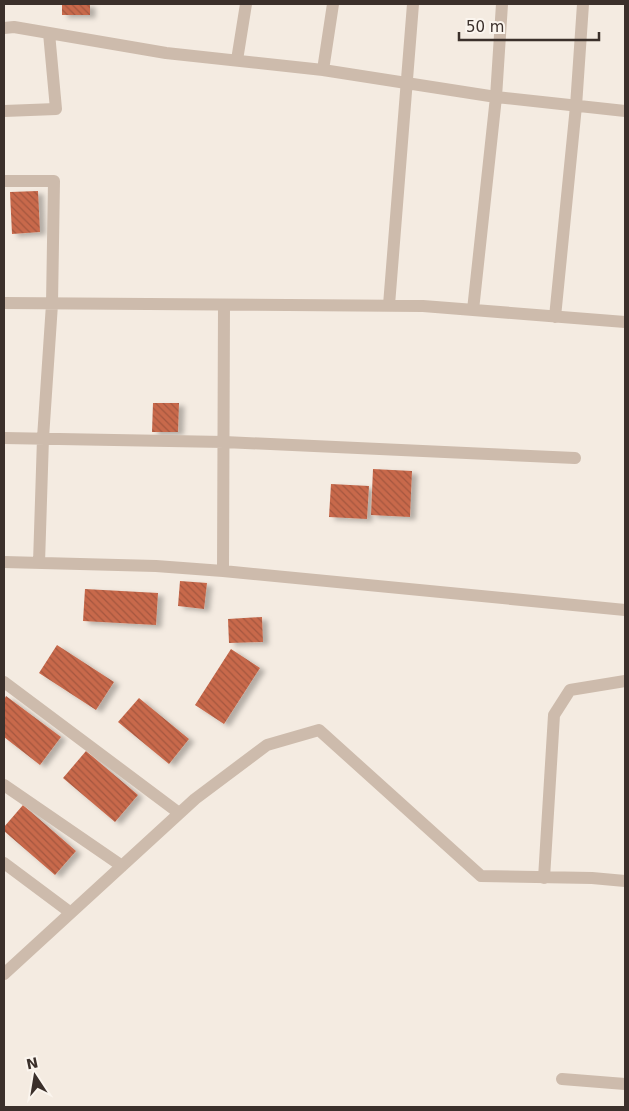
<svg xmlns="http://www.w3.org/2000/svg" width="629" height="1111" font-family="'DejaVu Sans',sans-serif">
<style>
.building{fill:url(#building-back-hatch);filter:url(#shadow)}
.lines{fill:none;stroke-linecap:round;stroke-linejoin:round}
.minor{stroke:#cdbbac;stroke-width:12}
</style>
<defs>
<pattern id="building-back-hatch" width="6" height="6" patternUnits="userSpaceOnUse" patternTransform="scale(1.25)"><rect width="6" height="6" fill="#c8694b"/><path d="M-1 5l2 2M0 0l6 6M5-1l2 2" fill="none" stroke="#a4573f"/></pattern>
<filter id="shadow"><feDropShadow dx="5.5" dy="3" stdDeviation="2.5" flood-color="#0004"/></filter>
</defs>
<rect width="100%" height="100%" fill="#f4ebe1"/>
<path class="building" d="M62,4H90V15H62Z
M38,191L40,232L12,234L10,192Z
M153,403H179L178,432H152Z
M373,469L412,471L410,517L371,515Z
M331,484L369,486L367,519L329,517Z
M180,581L207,583L204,609L178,606Z
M85,589L158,593L156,625L83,621Z
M262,617L263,642L229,643L228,619Z
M57,645L114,682L96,710L39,673Z
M231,649L260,668L224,724L195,705Z
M6,696L61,737L40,765L4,737V700Z
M139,698L189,739L169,764L118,722Z
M86,751L138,795L115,822L63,778Z
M23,805L76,851L55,875L4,831V827Z"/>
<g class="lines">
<path class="minor" d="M4,28L14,27L166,53L323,70L496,97L625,111
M237,60L246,4
M323,70L333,4
M4,111L56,109L49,33
M4,181H54L52,304L43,438L39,563
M4,303L423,306L625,322
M389,305L413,4
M473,310L496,97L502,4
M555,317L576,106L583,4
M4,438L224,442L575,458
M4,562L156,566L223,571L625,610
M223,571L224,305
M4,682L179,813
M4,785L122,866
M4,863L71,913
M544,878L554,715L570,690L625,681
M4,974L195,799L267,745L319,730L481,876L592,878L625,881
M562,1079L625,1084"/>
</g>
<rect width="629" height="1111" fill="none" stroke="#3b302b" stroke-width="10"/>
<g transform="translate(35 1076) rotate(348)" stroke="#fbf5ee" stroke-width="4" paint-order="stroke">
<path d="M0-4L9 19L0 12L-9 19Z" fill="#3b302b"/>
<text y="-8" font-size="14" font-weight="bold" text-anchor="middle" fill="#3b302b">N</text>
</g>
<path d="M459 32v8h140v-8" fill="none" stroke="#3b302b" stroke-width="2.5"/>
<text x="466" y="32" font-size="15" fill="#3b302b" stroke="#fbf5ee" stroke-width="4" paint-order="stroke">50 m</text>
</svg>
